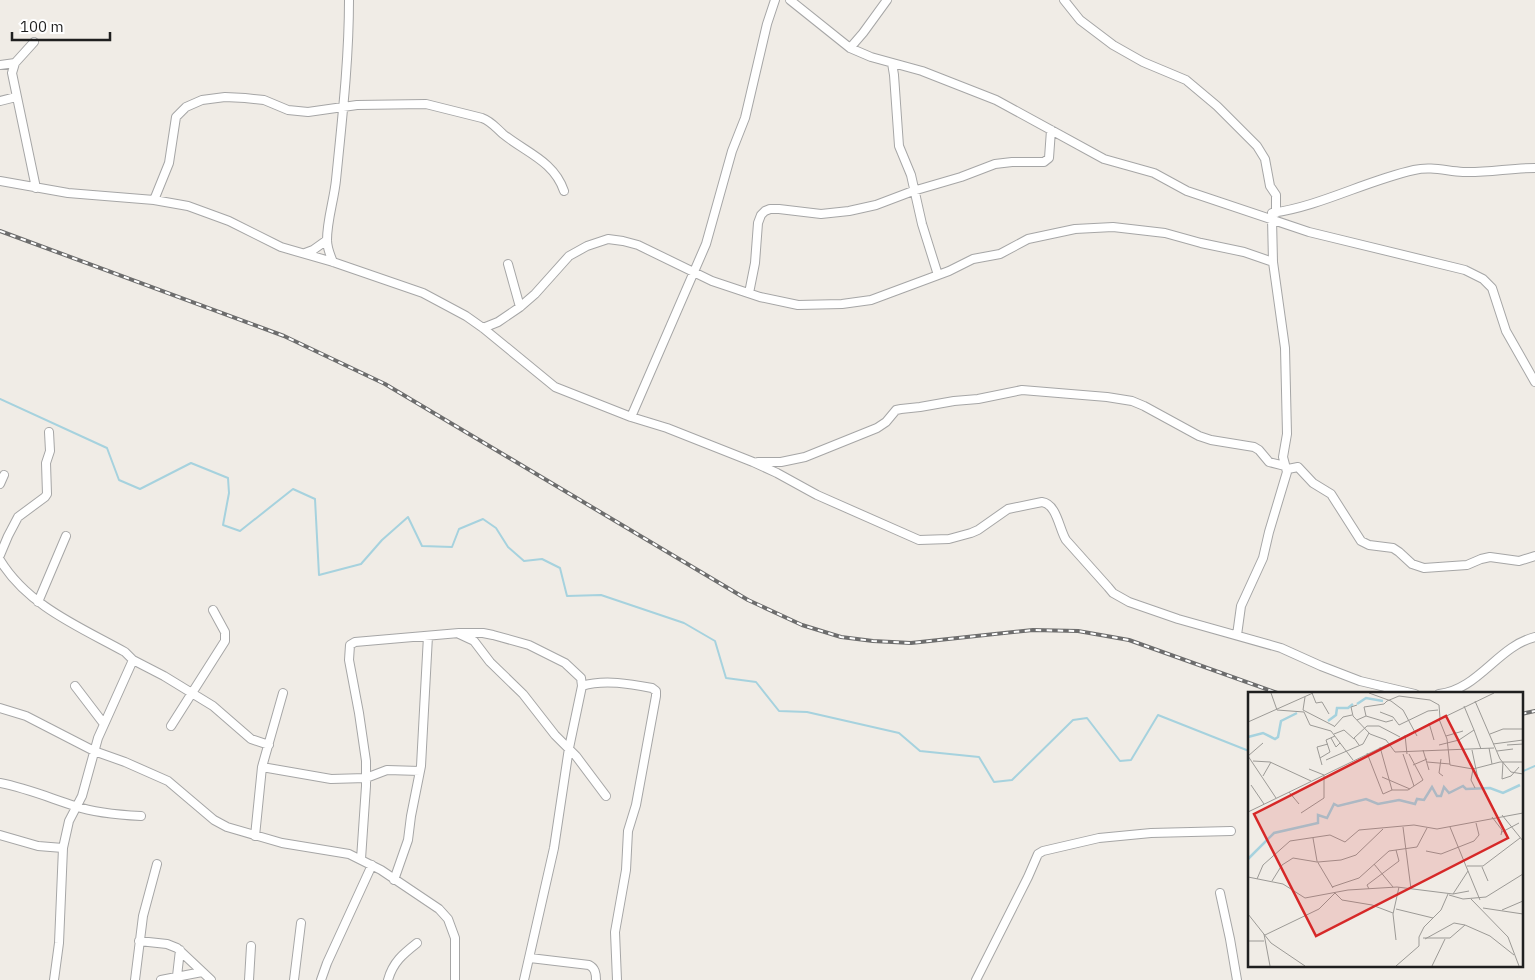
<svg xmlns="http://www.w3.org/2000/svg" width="1535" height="980" font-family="'IBM Plex Sans',sans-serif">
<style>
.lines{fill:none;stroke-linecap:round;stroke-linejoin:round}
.stream{stroke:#a6d2de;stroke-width:2}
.street-casing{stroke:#a6a6a6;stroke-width:10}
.street{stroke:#fff;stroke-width:8}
.rail-casing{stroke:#6d6d6d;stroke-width:4}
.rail{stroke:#fff;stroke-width:2;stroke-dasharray:5.5;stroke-linecap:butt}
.inset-river{fill:none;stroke:#a6d2de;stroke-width:2.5}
.inset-road{fill:none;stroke:#9c9a96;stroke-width:1}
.view{fill:#d62828;fill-opacity:0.15;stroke:#d62828;stroke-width:2.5}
.inset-edge{fill:none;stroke:#1f1f1f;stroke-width:2.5}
</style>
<rect width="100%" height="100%" fill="#f0ece6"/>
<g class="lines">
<path class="stream" d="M0,399L107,448L119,480L140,489L191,463L228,478L229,493L223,525L240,531L293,489L315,499L319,575L361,564L382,540L408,517L422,546L452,547L459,529L483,519L496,528L508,547L524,561L542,559L560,568L567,596L601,595L684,623L715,641L726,678L756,682L779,711L807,712L899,733L920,751L979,757L994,782L1012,780L1073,720L1087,718L1120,761L1131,760L1158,715L1249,751
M1521,772L1535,766"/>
<defs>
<path id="street" d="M790,0L850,48L871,57L922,71L996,100L1104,159L1154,173L1187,191L1309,232L1465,270L1483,279L1492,288L1506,331L1535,382
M1064,0L1080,20L1113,45L1143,62L1186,80L1217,106L1257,146L1265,159L1270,186L1276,195V213
M34,42L15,63L12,73L36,188
M850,48L863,33L887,0
M892,63L894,75L899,146L911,175L922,224L938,275
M0,65L15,63
M0,101L16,97
M0,181L68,193L154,200L188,206L229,221L281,247L333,262L423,293L466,316L483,328L555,387L631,417L667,428L753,462L777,473L817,495L919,540L949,539L971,533L978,530L1008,509L1042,502C1057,504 1059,529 1066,540L1108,587L1113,593L1129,602L1178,619L1281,648L1321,666L1360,681L1415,694
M154,200L169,163L176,117L186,107L202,100L225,97L245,98L264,100L288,110L308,112L357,105L426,104L482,118C491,121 496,128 503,134C525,152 554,161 564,191
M1272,213C1321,206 1365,181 1414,170C1431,166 1446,171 1463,172C1487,173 1511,168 1535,168
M305,253L313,250L327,240
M333,262C330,255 327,248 327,240C327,220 334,200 336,180C342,120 349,60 349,0
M508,264L520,307
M749,293L755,263L758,223L761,215L765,211L770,209H779L821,214L849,211L876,205L913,191L961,177L995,164L1012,162H1044L1049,158L1051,130
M483,328L498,322L520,307L535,294L569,256L587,246L608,239L623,241L638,245L712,281L760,297L798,305L842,304L871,300L949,271L973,259L1000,254L1028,239L1075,229L1113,227L1165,233L1201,243L1244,252L1273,262
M631,417L706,244L732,151L745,118L767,24L775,0
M758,462H781L805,457L877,428L886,422L896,410L901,409L920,407L954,401L978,399L1022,390L1107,397L1132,401L1144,406L1199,436L1211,440L1254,447L1259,450L1269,462L1285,466
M1288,469L1298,467L1313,483L1331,494L1361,541L1369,545L1393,548L1399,552L1412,564L1424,568L1467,565L1481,559L1490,557L1519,561L1535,556
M0,484L4,475
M0,555L8,536L18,517L45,497L47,494L46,463L50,451L49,432
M0,560C28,606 80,627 125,652L133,660L98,738L82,796L69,821L63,848L59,943L54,980
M38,602L66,536
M459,634L474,641L490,662L523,694L555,735L576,756L606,796
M1237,635L1241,606L1263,558L1269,532L1287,472L1283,457L1287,434L1285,348L1273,262L1272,219
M133,660L164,676L213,706L251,739L269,745
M75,686L104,724
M582,686C604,679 631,684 652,688L656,691V696L636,805L628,831L626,870L615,932L617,980
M1439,694C1478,690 1498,646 1535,637
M0,708L26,716L94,751L125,762L168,781L214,820L227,827L282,843L349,854L381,870L439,909L448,919L455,938V980
M171,726L225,641V632L213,610
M262,767L331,779L366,778L387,770L420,771
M0,783C26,788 50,798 75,806C95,813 120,815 141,816
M0,835L38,846L63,848
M255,836L262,767L283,693
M361,859L366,786V761L359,713L349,660L350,645L355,642L459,633H483L493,635L529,645L565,663L581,678L582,686L569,748L554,848L524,980
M394,880L408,840L411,816L421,766L428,636
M1220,893L1230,939L1237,980
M139,941L167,944L177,948L211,980
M530,958L589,965C595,968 596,973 596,980
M177,976L180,950
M135,980L143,916L157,864
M161,980L202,972
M249,980L251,946
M294,980L301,923
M321,980L327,963L372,865
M388,980C393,962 403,954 417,943
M976,980L1028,877L1038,854L1043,851L1099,838L1151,833L1231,831"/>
</defs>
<use href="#street" class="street-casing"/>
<use href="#street" class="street"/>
<defs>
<path id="rail" d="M0,231L284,336L385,384L748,600L802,625L841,637L873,641L911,643L1033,630L1078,631L1129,640L1280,694
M1521,714L1535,711"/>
</defs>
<use href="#rail" class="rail-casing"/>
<use href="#rail" class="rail"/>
</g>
<g transform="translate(1248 692)">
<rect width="275" height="275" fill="#f0ece6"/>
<path class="inset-river" d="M109,12L118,6L135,9M80,29L88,23L89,16H100L105,12M0,45L15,41L27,47L30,45L33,29L49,21M0,167L26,141L70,131V123L79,126L86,112L90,114L118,107L130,112L151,108L167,112L169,107L176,108L184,95L189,104H193L196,95L201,101L215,94L218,97L242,96L255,101L272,93"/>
<path class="inset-road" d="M23,1L29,18L56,20L62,33L83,39L105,68M64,1L68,11L74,10L81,22M121,1L143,9L155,18L169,44M57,5L55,18L86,34M139,9L151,4L182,8L191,13L192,26M227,9L252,67L263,80L275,82M109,13L103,15L105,24L122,42L138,48L147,60L246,56M132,20L145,25L151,33L180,19L190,18M118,24L116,15L136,12L139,9M191,27L199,47L202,73L225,77L252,70H275M109,28L118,24L138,30L145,28M0,30L65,1M181,31L186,48M86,35L95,25L104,23M226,38L233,57M86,42L96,38L106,47M242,42L255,37H275M157,43L159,62M198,44L215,39M83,46L88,55L92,51M245,52L275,48M111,53L106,46L119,34H131L152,45M191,53L211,48L226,38L216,14M259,53L275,52M132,55L144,98M241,56L244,72M175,58L181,78M224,58L230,87M249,59L265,57M119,61L135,102L144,98H160L175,88L161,62M155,62L166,94M0,64L28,106M0,64L15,51M72,66L82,60L78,48L87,44M193,67L191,81L195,84M78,68L115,52L121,41M5,69L22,70L63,89M179,70L202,72M255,70L254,87L263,84L271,75M74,73L69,55L80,52M165,73L179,67M225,77L223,88L227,96M15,84L23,70M134,85L162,97M3,93L16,112M41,100L51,112M0,120L246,1M53,121L76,106V83L61,77M254,123L275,149M244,125L254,138L253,143M155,135L163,197M254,140L271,131M65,146L69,169L85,196M178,159L193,162L226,149L231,143L228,131M70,170L93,168L108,163L135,137M126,172L145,195M219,174H235L272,146M234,175L240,189M220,179L232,208M0,185L35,192L57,206L100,198L149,195L205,202L220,179L202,135M9,187L15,173L42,149L82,143L97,150L111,138L166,133L189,137L275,121M24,189L34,173L45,166L69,170M84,195L111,186L141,159L169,155L179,136M121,197L119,193L151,169L148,158M87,201L94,208L124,213L145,221M205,202L221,199M201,203L215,207L238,205L275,182M223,207L260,245L271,274M235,216L275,222M148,217L185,226M254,218L275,209M0,222L23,251L57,274M16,242L22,274M17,243L71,217L87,201M175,246H202L217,233L242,244L266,263M177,247L206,231L217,233M148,248L145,222L151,195M0,249H16M148,274L171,254V245L176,235L193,218L200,202M184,274L197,247"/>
<path class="view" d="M198,24L260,146L68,244L6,122Z"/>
<rect width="275" height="275" class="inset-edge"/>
</g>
<path d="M12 32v8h98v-8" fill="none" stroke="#1f1f1f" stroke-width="2.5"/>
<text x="20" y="32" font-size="15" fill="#1f1f1f" stroke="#ffffff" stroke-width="4" paint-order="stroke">100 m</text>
</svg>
